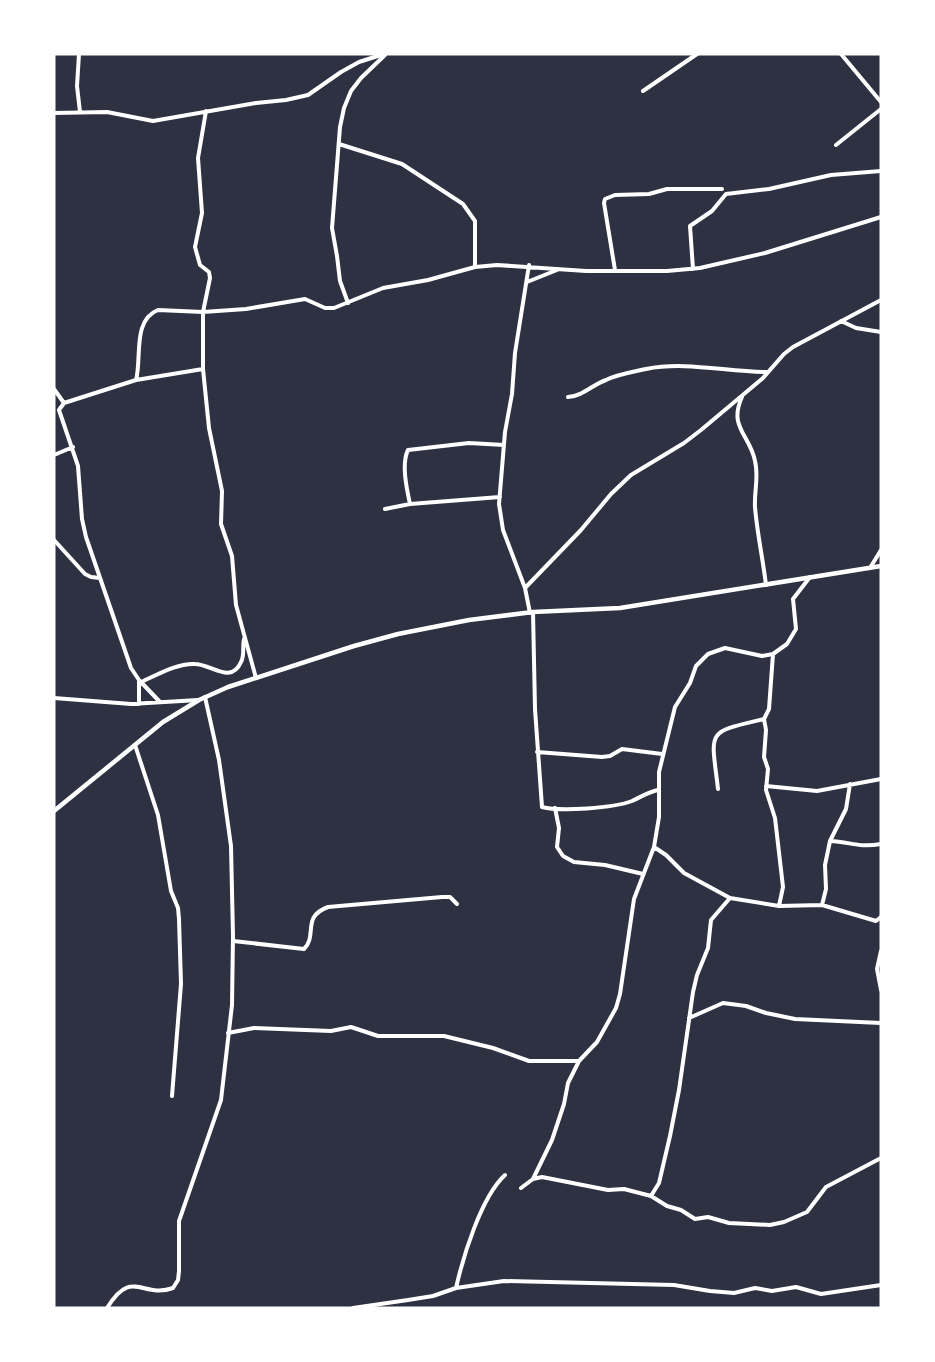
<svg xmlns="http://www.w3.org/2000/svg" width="935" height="1362" font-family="Signika,sans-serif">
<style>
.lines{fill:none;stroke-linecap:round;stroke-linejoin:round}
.minor{stroke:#fff;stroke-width:4}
.tertiary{stroke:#fff;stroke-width:4.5}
</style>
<rect width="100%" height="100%" fill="#2d3142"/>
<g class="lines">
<path class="minor" d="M79,54L77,86L80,112
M841,54L881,102
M643,91L697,54
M206,111L198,158L202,213L195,247L200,265L209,272L210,278L203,312V369L209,428L222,491L221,524L232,556L236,605L256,678
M54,113L107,112L153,121L256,103L286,100L308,95L341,72L359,62L384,54
M339,144L402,164L463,204L475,221V267
M836,145L881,109
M529,265L515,353L512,394L505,432L499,504L503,530L525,588L530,613
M693,269L690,226L712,211L726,194L769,189L831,175L881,171
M615,270L604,203L605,199L615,195L649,194L667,189H722
M527,282L557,270
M348,303L340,281L337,256L332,228L340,127L344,108L351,91L361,78L385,55
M841,321L856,328L881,332
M136,380C142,359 132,320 158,310L203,312L246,309L305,299L325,308H334L383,288L428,280L475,267L497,265L586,271H667L700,268L765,253L881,217
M54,389L64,403
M568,397C583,396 592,385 606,380C618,374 633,372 646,369C686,361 727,372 767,372
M742,397C728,427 750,435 755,461C759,477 754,492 755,507C757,533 763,559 766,585
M54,455L73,447
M410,504C407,490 401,464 408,450L469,443L504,445
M385,509L410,504L500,497
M54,540L85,574L91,577L100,578
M870,568L881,550
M525,588L581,530L611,494L631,475L684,443L701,430L763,378L784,354L793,347L881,300
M533,612L535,709L542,807C560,812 614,808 632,801C641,797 648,792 658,790
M139,681V704
M141,682C157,675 177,663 195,664C211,664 231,685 241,662C245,655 242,646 244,639
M54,698L131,704L198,700
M160,702L139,680L131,668L86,537L82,519L78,466L59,410L64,403L136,380L203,369
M764,719L766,730L764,757L768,769L766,790L775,818L783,887L779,906
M135,745L158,815L171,891L178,908L179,919L181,984L172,1096
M537,752L602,757L610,756L622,749L662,754
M766,786L817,791L881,779
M718,789C711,729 705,733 764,719L769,709L773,654
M555,808L559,828L557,847L563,856L574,862L605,865L643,874
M830,841C851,842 859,848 881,844
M654,847L666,855L684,873L730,898L779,906L822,905L876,921L881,917
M822,905L826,889L825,865L830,841L846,809L850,784
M233,941L304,949C318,935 301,917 328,907L442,897H450L457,904
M881,951L877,969L881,990
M689,1018L723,1003L746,1006L766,1013L795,1019L881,1023
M228,1033L254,1028L331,1031L351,1027L378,1036H444L493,1048L529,1061H579
M533,1179L552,1140L564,1104L568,1083L579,1061L597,1042L616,1008L620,994L634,899L654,847L659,817V772L675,707L690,683L696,666L708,654L725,648L762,656L773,654L787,644L796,629L793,599L810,577
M521,1188L533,1179L542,1177L608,1190L624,1189L651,1196L667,1206L681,1210L695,1219L708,1217L729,1223L770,1225L784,1222L807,1212L826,1187L881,1158
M651,1196L659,1183L670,1136L679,1090L693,992L697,975L708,948L711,920L730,898
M456,1288C463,1257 481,1197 505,1175
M107,1308C132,1267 142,1299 173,1288L178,1280L179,1271V1221L221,1100L232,1005L233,936L231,846L219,760L205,697
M353,1308L408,1300L433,1296L456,1288L504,1281L674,1285L710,1291L734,1293L755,1288L772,1291L796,1287L821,1294L881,1285"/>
<path class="tertiary" d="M54,811L163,722L199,700L228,687L354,646L398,634L469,620L533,612L620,608L881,566"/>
</g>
<rect width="935" height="1362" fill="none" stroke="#ffffff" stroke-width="111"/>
</svg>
